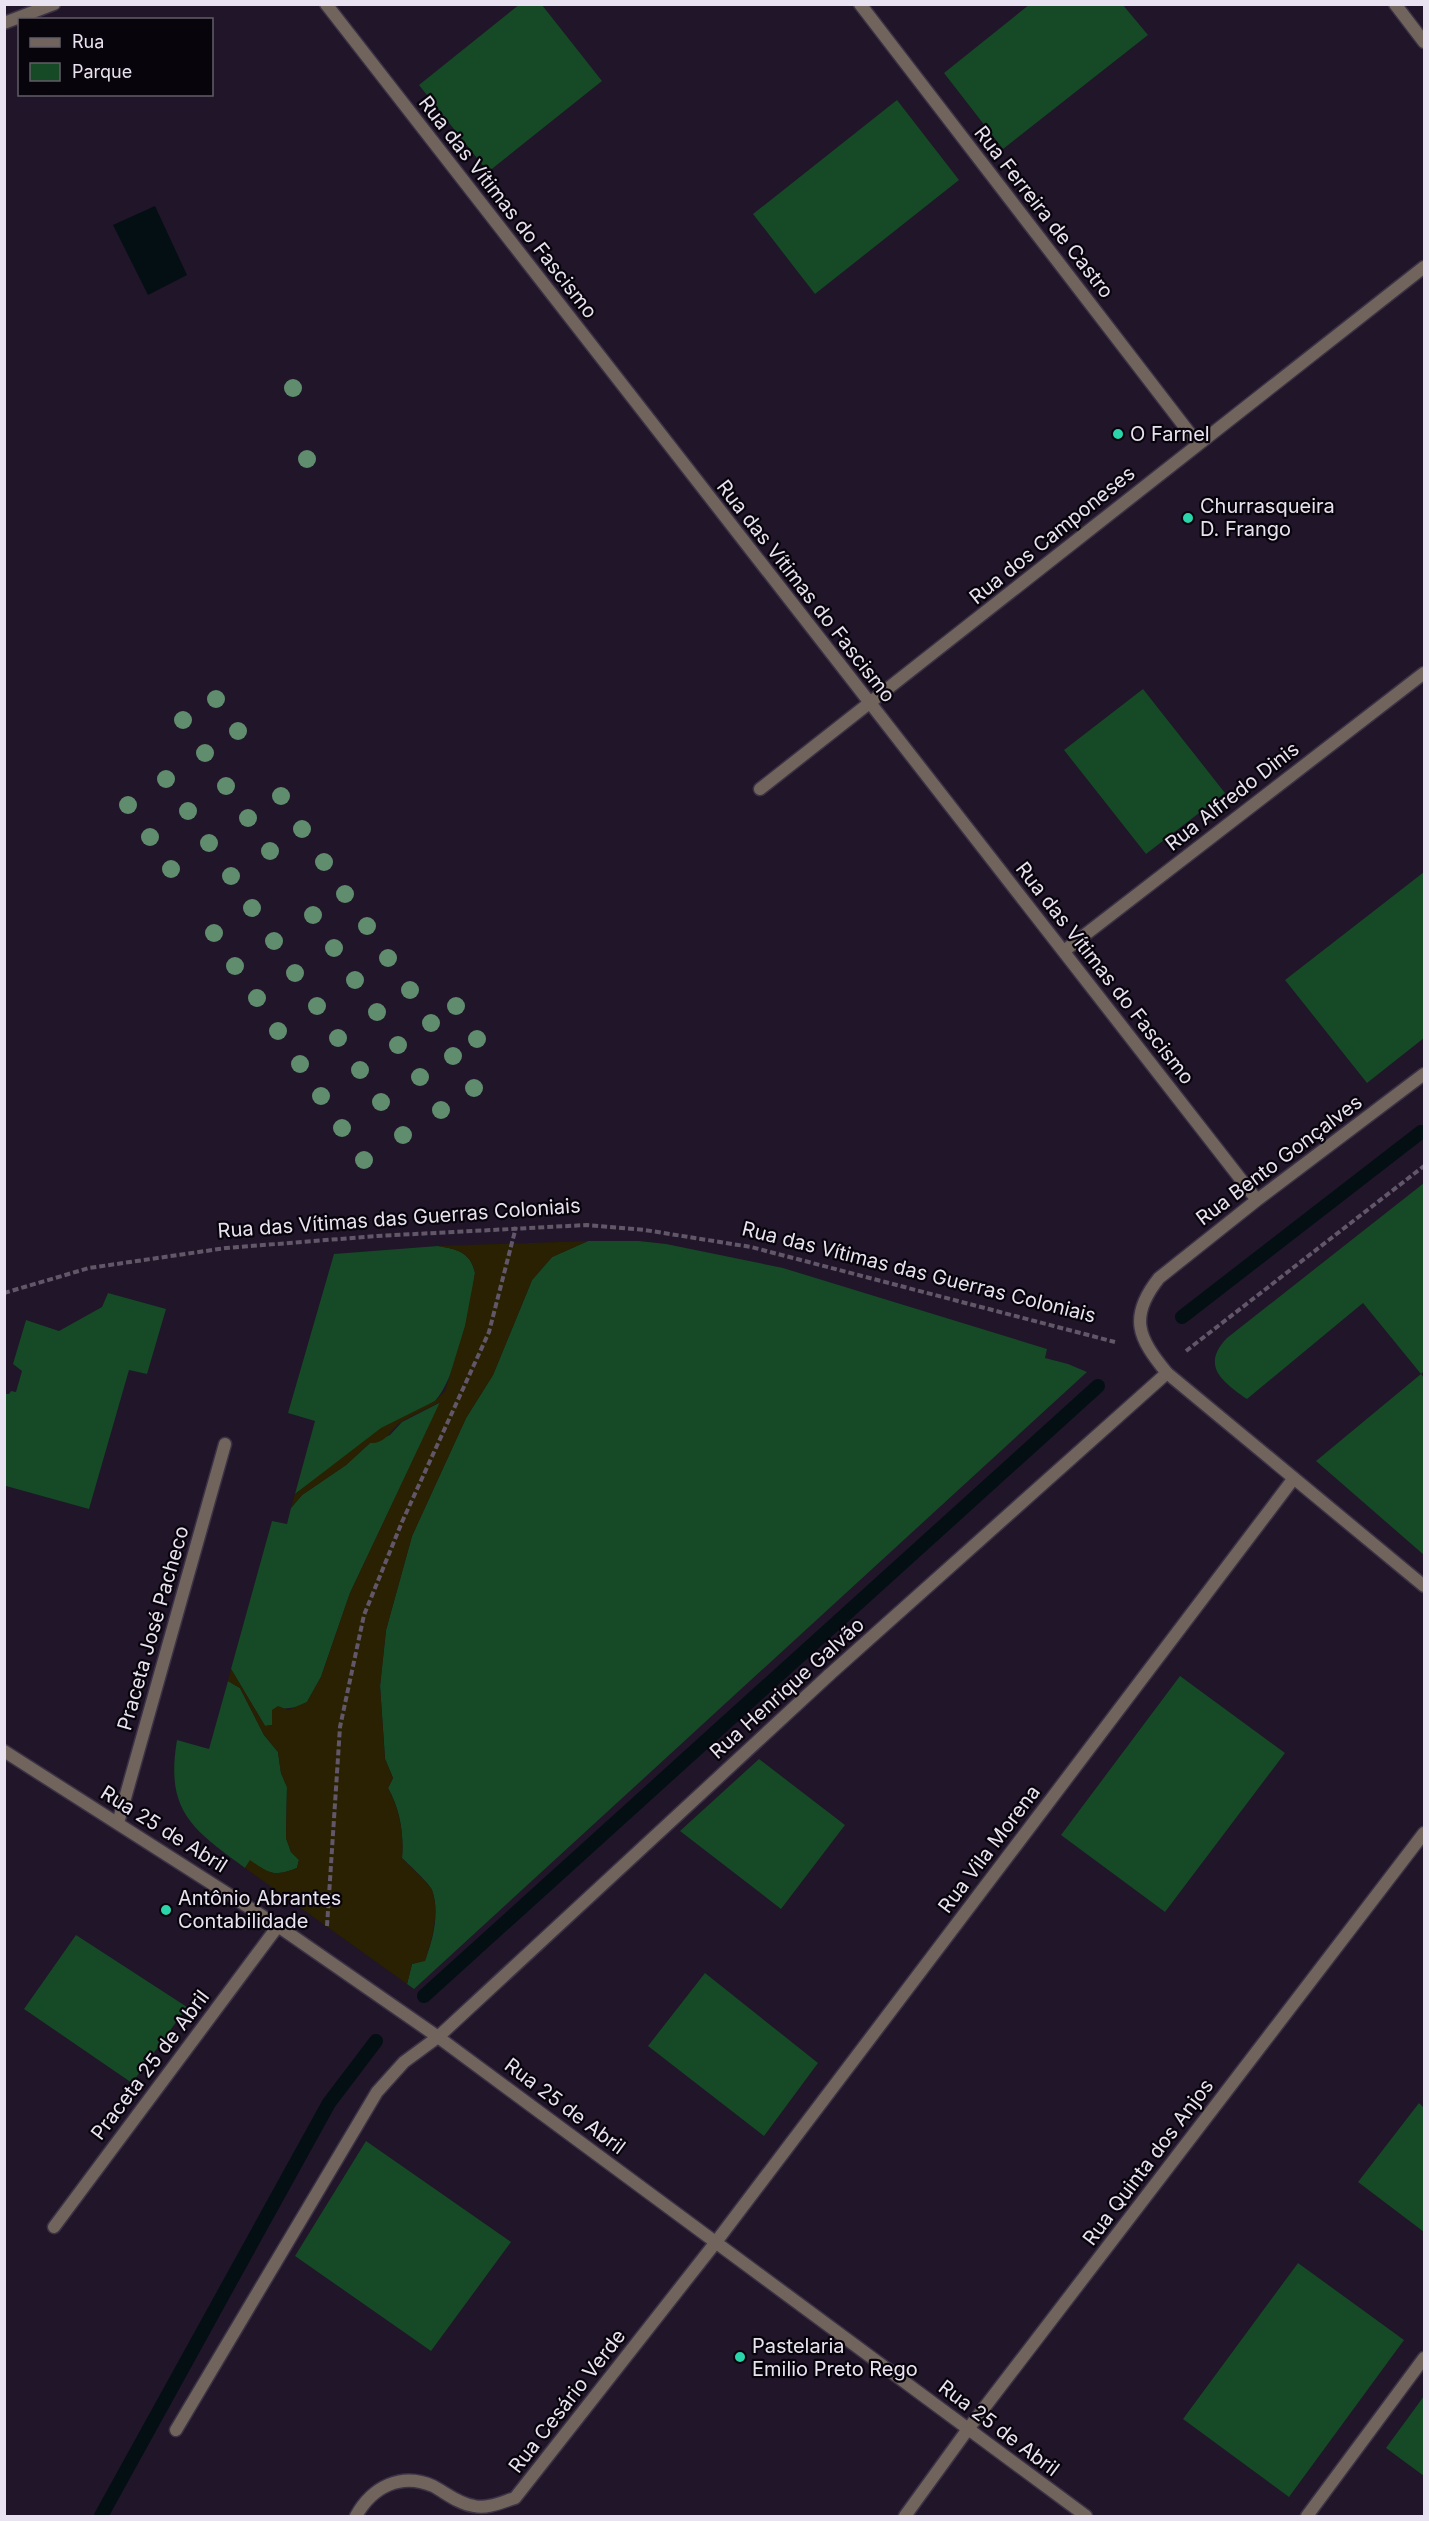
<svg xmlns="http://www.w3.org/2000/svg" width="1429" height="2521" font-family="Inter,sans-serif">
<style>
.green{fill:#164925}
.sand{fill:#292101}
.water{fill:#040f13}
.lines{fill:none;stroke-linecap:round;stroke-linejoin:round}
.stream{stroke:#040f13;stroke-width:14}
.pedestrian-casing{stroke:#3c3245;stroke-width:15}
.minor-casing{stroke:#3c3245;stroke-width:15}
.path{stroke:#615769;stroke-width:4;stroke-dasharray:6 3;stroke-linecap:butt}
.pedestrian{stroke:#70645d;stroke-width:12}
.minor{stroke:#70645d;stroke-width:12}
.tree{fill:#618d6f}
.poi-dot{fill:#2ad5ac;stroke:#08040b;stroke-width:2}
.labels{text-anchor:middle;dominant-baseline:central;stroke-width:4.5;stroke-linejoin:round;paint-order:stroke}
.street-label{font-size:20px;fill:#e9e2f0;stroke:#08040b}
.poi-label{font-size:20px;fill:#e9e2f0;stroke:#08040b;text-anchor:start}
</style>
<rect width="100%" height="100%" fill="#201529"/>
<path class="green" d="M520,4L542,5L602,81L488,172L419,85Z
M1030,4L1123,5L1148,35L1003,149L944,73Z
M897,100L959,180L815,294L753,214Z
M1143,689L1225,793L1146,854L1064,750Z
M1424,872V1038L1367,1083L1285,980Z
M1424,1183V1371L1421,1374L1424,1378V1555L1316,1461L1421,1374L1363,1303L1247,1399C1223,1382 1200,1366 1227,1338Z
M588,1241H639L666,1244L783,1268L1047,1349L1045,1358L1068,1364L1087,1372L414,1989L407,1984L412,1964L425,1960C433,1940 440,1912 432,1890C429,1883 409,1865 402,1858C404,1834 400,1809 388,1788L393,1778L385,1759L380,1686L386,1630L412,1536L466,1418L493,1375L532,1280L552,1257Z
M438,1246C456,1249 471,1252 475,1273C471,1306 457,1377 435,1401L356,1449L295,1494L315,1421L288,1413L334,1254Z
M108,1293L166,1309L147,1374L129,1370L89,1509L6,1486L5,1489V1394H9L11,1391L16,1392L22,1371L13,1364L26,1320L59,1331L102,1307Z
M441,1402L350,1593L321,1677L307,1702L298,1707L272,1710V1725L265,1726L231,1669L272,1521L287,1524L291,1508L302,1495L346,1465L370,1443L390,1435L402,1422Z
M1180,1676L1285,1753L1165,1912L1061,1835Z
M228,1681L240,1688L264,1735L278,1752L281,1773L287,1787L286,1838L291,1852L299,1860L297,1868C274,1877 270,1874 250,1861L245,1868C192,1829 165,1811 177,1740L209,1749Z
M759,1759L845,1825L781,1909L680,1831Z
M76,1935L187,2007L132,2083L24,2009Z
M705,1973L818,2063L764,2136L648,2046Z
M1419,2103L1424,2108V2232L1358,2182Z
M366,2141L511,2242L431,2351L295,2256Z
M1298,2263L1404,2340L1289,2497L1183,2419Z
M1424,2396V2476L1386,2448Z"/>
<path class="sand" d="M588,1241L552,1257L532,1280L493,1375L466,1418L412,1536L386,1630L380,1686L385,1759L393,1778L388,1788C400,1810 404,1834 402,1858C409,1866 429,1883 432,1890C440,1912 432,1940 425,1961L412,1964L407,1984L245,1868L250,1860C270,1874 274,1877 297,1868L299,1860L291,1852L286,1838L287,1787L281,1773L278,1752L264,1735L240,1688L228,1681L231,1669L265,1726L272,1725V1710L278,1706L288,1710L307,1702L321,1677L350,1593L440,1402C428,1408 413,1415 401,1422C390,1430 386,1444 370,1443L346,1465L302,1495L291,1508L295,1494L381,1428L435,1401L445,1391L465,1326L475,1273C471,1252 456,1249 438,1246Z"/>
<path class="water" d="M155,206L187,275L148,295L113,225Z"/>
<g class="lines">
<path class="stream" d="M1182,1317L1421,1132
M424,1996L1098,1386
M101,2516L329,2103L376,2041"/>
<defs>
<path id="pedestrian" d="M829,1675L1167,1373"/>
<path id="minor" d="M326,4L1257,1200
M860,4L1198,444
M1395,4L1424,42
M4,23L54,4
M760,789L1424,267
M1064,951L1424,673
M1424,1074L1257,1200L1159,1278C1128,1317 1138,1338 1167,1373L1424,1586
M4,1751L278,1926L438,2037L1086,2516
M118,1823L225,1444
M54,2227L278,1926
M176,2430L377,2092L404,2062L438,2037L829,1675
M356,2516C372,2487 401,2472 433,2486C446,2493 459,2504 474,2506C488,2509 502,2502 515,2498L716,2242L1294,1478
M905,2516L968,2429L1424,1833
M1307,2516L1424,2358"/>
</defs>
<use href="#pedestrian" class="pedestrian-casing"/>
<use href="#minor" class="minor-casing"/>
<path class="path" d="M4,1293L89,1268L226,1248L377,1236L587,1225L645,1230L751,1247L1115,1342
M1186,1351L1424,1166
M327,1926L340,1727L364,1615L402,1522L489,1332L516,1227"/>
<use href="#pedestrian" class="pedestrian"/>
<use href="#minor" class="minor"/>
</g>
<g class="tree">
<circle cx="293" cy="388" r="9"/>
<circle cx="307" cy="459" r="9"/>
<circle cx="216" cy="699" r="9"/>
<circle cx="183" cy="720" r="9"/>
<circle cx="238" cy="731" r="9"/>
<circle cx="205" cy="753" r="9"/>
<circle cx="166" cy="779" r="9"/>
<circle cx="226" cy="786" r="9"/>
<circle cx="281" cy="796" r="9"/>
<circle cx="128" cy="805" r="9"/>
<circle cx="188" cy="811" r="9"/>
<circle cx="248" cy="818" r="9"/>
<circle cx="302" cy="829" r="9"/>
<circle cx="150" cy="837" r="9"/>
<circle cx="209" cy="843" r="9"/>
<circle cx="270" cy="851" r="9"/>
<circle cx="324" cy="862" r="9"/>
<circle cx="171" cy="869" r="9"/>
<circle cx="231" cy="876" r="9"/>
<circle cx="345" cy="894" r="9"/>
<circle cx="252" cy="908" r="9"/>
<circle cx="313" cy="915" r="9"/>
<circle cx="367" cy="926" r="9"/>
<circle cx="214" cy="933" r="9"/>
<circle cx="274" cy="941" r="9"/>
<circle cx="334" cy="948" r="9"/>
<circle cx="388" cy="958" r="9"/>
<circle cx="235" cy="966" r="9"/>
<circle cx="295" cy="973" r="9"/>
<circle cx="355" cy="980" r="9"/>
<circle cx="410" cy="990" r="9"/>
<circle cx="257" cy="998" r="9"/>
<circle cx="317" cy="1006" r="9"/>
<circle cx="456" cy="1006" r="9"/>
<circle cx="377" cy="1012" r="9"/>
<circle cx="431" cy="1023" r="9"/>
<circle cx="278" cy="1031" r="9"/>
<circle cx="338" cy="1038" r="9"/>
<circle cx="477" cy="1039" r="9"/>
<circle cx="398" cy="1045" r="9"/>
<circle cx="453" cy="1056" r="9"/>
<circle cx="300" cy="1064" r="9"/>
<circle cx="360" cy="1070" r="9"/>
<circle cx="420" cy="1077" r="9"/>
<circle cx="474" cy="1088" r="9"/>
<circle cx="321" cy="1096" r="9"/>
<circle cx="381" cy="1102" r="9"/>
<circle cx="441" cy="1110" r="9"/>
<circle cx="342" cy="1128" r="9"/>
<circle cx="403" cy="1135" r="9"/>
<circle cx="364" cy="1160" r="9"/>
</g>
<g class="poi-dot">
<circle cx="1118" cy="434" r="6"/>
<circle cx="1188" cy="518" r="6"/>
<circle cx="166" cy="1910" r="6"/>
<circle cx="740" cy="2357" r="6"/>
</g>
<g class="labels">
<g class="street-label">
<text transform="translate(508 207) rotate(52)">Rua das Vítimas do Fascismo</text>
<text transform="translate(1044 212) rotate(52)">Rua Ferreira de Castro</text>
<text transform="translate(1052 535) rotate(-39)">Rua dos Camponeses</text>
<text transform="translate(806 591) rotate(52)">Rua das Vítimas do Fascismo</text>
<text transform="translate(1232 796) rotate(-38)">Rua Alfredo Dinis</text>
<text transform="translate(1105 973) rotate(52)">Rua das Vítimas do Fascismo</text>
<text transform="translate(1279 1160) rotate(-37)">Rua Bento Gonçalves</text>
<text transform="translate(399 1218) rotate(-4)">Rua das Vítimas das Guerras Coloniais</text>
<text transform="translate(919 1272) rotate(14)">Rua das Vítimas das Guerras Coloniais</text>
<text transform="translate(153 1628) rotate(-74)">Praceta José Pacheco</text>
<text transform="translate(787 1688) rotate(-42)">Rua Henrique Galvão</text>
<text transform="translate(164 1829) rotate(32)">Rua 25 de Abril</text>
<text transform="translate(989 1849) rotate(-53)">Rua Vila Morena</text>
<text transform="translate(150 2065) rotate(-53)">Praceta 25 de Abril</text>
<text transform="translate(565 2106) rotate(37)">Rua 25 de Abril</text>
<text transform="translate(1148 2162) rotate(-53)">Rua Quinta dos Anjos</text>
<text transform="translate(567 2401) rotate(-52)">Rua Cesário Verde</text>
<text transform="translate(999 2428) rotate(37)">Rua 25 de Abril</text>
</g>
<g class="poi-label">
<text x="1130" y="434">O Farnel</text>
<text x="1200" y="506">Churrasqueira<tspan x="1200" dy="23">D. Frango</tspan></text>
<text x="178" y="1898">Antônio Abrantes<tspan x="178" dy="23">Contabilidade</tspan></text>
<text x="752" y="2346">Pastelaria<tspan x="752" dy="23">Emilio Preto Rego</tspan></text>
</g>
</g>
<rect width="1429" height="2521" fill="none" stroke="#e9e2f0" stroke-width="12"/>
<rect x="18" y="18" width="195" height="78" fill="#08040b" stroke="#625d67" stroke-width="1.5"/>
<rect x="30" y="38" width="30" height="9" fill="#70645d" stroke="#625d67" stroke-width="1.5"/>
<text x="72" y="48" font-size="18" fill="#e9e2f0">Rua</text>
<rect x="30" y="63" width="30" height="18" fill="#164925" stroke="#625d67" stroke-width="1.5"/>
<text x="72" y="78" font-size="18" fill="#e9e2f0">Parque</text>
</svg>
